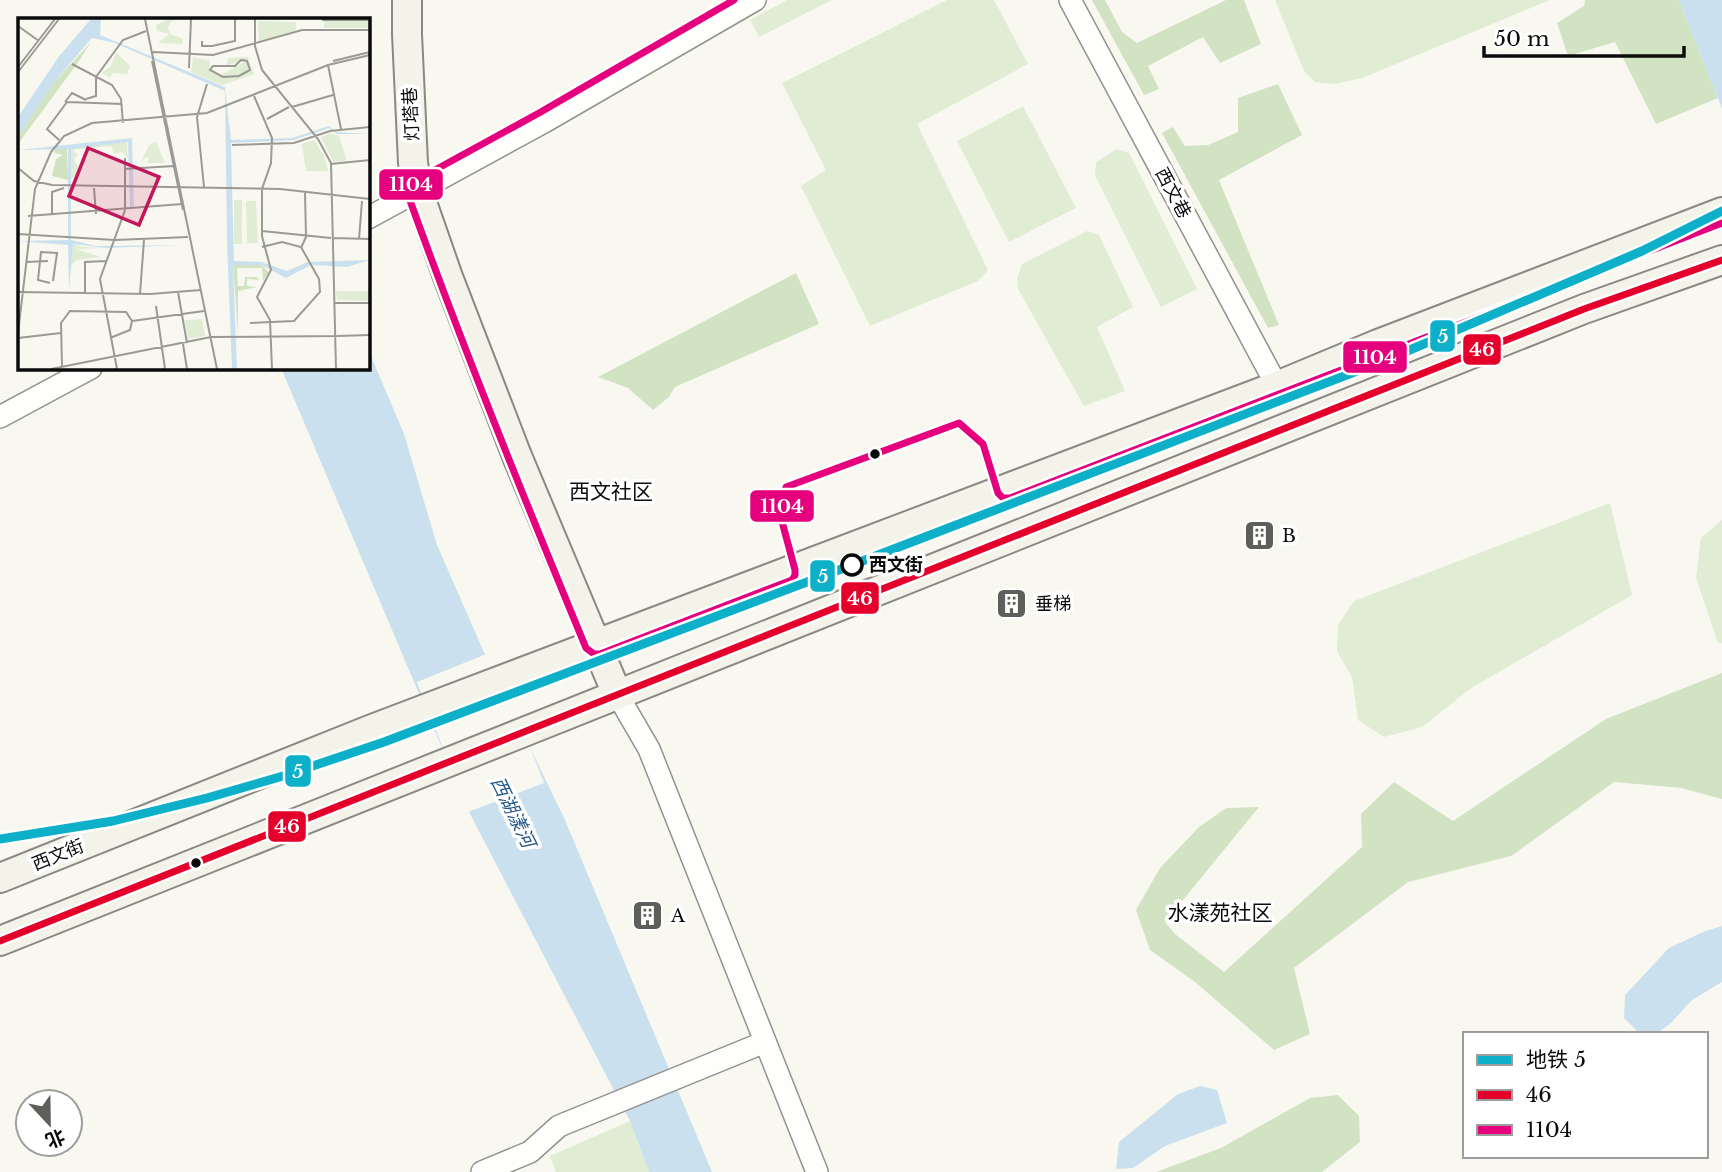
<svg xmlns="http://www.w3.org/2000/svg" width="1722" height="1172" font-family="'Libre Baskerville','Noto Sans SC',serif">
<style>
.green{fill:#e0ecd3}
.forest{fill:#d1e3c2}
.water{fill:#cbe0ee}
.pier{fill:#f9f8f0}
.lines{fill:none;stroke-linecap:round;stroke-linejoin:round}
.street-casing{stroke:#92928e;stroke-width:24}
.secondary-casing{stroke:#898885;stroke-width:32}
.street{stroke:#fefefd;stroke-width:21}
.secondary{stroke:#f3f3e9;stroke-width:28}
.bus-1-casing{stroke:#fff;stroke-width:12}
.bus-2-casing{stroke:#fff;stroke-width:12}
.bus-1{stroke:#e4002b;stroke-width:7}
.bus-2{stroke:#e5007d;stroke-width:7}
.metro-1-casing{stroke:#fff;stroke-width:14}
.metro-1{stroke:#0db0c8;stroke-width:9}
.bus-dot{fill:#0b0b0b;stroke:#fff;stroke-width:2.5}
.stop-dot{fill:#fff;stroke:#0b0b0b;stroke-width:3.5}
.labels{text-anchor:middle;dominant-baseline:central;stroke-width:7;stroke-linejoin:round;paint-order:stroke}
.street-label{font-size:18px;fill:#0b0b0b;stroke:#fff}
.poi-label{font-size:18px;fill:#0b0b0b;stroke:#fff;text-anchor:start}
.stop-label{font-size:18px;font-weight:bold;fill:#0b0b0b;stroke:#fff;text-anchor:start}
.water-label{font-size:19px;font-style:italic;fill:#26588c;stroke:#fff}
.quarter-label{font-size:21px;fill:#0b0b0b;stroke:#fff}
.inset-river{fill:none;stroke:#cbe0ee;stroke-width:3.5}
.inset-road{fill:none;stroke:#9a9994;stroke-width:2}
.view{fill:#c2185b;fill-opacity:0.15;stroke:#c2185b;stroke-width:3.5}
.inset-edge{fill:none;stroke:#0b0b0b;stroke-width:3.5}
.line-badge{stroke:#fff;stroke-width:2.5}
.badge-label{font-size:19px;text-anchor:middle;font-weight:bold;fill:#fff}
</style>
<rect width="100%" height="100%" fill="#f9f8f0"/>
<path class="green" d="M787,0H832L759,37L750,20Z
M947,0H994L1028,64L917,124L988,270L978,281L870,326L801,186L826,170L782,83Z
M1275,0H1550L1362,78L1335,84L1315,82L1304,71Z
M1023,106L1076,208L1009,242L957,141Z
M1117,149L1129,153L1197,289L1161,307L1095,175L1096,162Z
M1087,231L1099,235L1133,307L1097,327L1125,391L1084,406L1018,289L1017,279L1022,264Z
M1610,503L1632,595L1471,688L1422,727L1384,737L1358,720L1352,677L1337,651L1338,625L1354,601Z
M1722,520V643H1718L1696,578L1701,538Z
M630,1121L649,1172H556L550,1156Z"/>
<path class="forest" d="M1092,0H1105L1122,32L1137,43L1226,0H1244L1261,44L1220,63L1203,37L1148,66L1159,89L1144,95Z
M1585,0H1679L1718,98L1656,124L1615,42L1568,56L1557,23L1584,6Z
M1278,84L1302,135L1219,180L1279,325L1268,328L1162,133L1173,127L1185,146L1208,145L1238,132V98Z
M796,273L819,324L675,387L669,397L653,410L628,388L598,377Z
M1722,673V799L1681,788L1614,782L1511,856L1408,882L1294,968L1310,1034L1274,1050L1195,982L1150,950L1136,910L1160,868L1199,827L1226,808L1259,807L1165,922L1175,934L1224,972L1362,847L1361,814L1394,782L1453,821L1606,719Z
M1338,1095L1359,1116L1360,1142L1322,1172H1156L1221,1148L1310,1098Z"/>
<path class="water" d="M1679,0H1722V109L1718,98Z
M368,349L404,434L437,545L483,650L565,820L712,1172H649L630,1121L470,814L281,368H368Z
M1722,926V982L1692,1000L1671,1023L1656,1034H1640L1624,1018L1625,995L1669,948L1703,932Z
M1200,1086L1217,1090L1227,1123L1165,1146L1133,1168L1116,1169L1119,1142L1178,1094Z"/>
<path class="pier" d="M489,653L512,702L544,783L468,812L417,682Z"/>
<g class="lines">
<defs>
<path id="street" d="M1070,0L1277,386
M368,218L544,122L755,0
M0,417L91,368
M617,694L649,749L817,1172
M482,1172L530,1152L559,1126L765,1042"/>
<path id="secondary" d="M407,0V34L413,163L418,191L448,277L517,456L617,694
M0,878L372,729L1277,386L1378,344L1722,212
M0,941L1584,309L1722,260"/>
</defs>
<use href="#street" class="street-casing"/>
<use href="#secondary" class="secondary-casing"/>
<use href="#street" class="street"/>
<use href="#secondary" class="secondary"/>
<defs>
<path id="bus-1" d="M0,941L1584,309L1722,260"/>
<path id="bus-2" d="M734,0L539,113L413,182L408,188V195C463,348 524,498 586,648L594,654H600L792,580L795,575V570L780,514L786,487L959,423L983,444L998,493L1003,498H1010L1722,223"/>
</defs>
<use href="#bus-1" class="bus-1-casing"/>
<use href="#bus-2" class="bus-2-casing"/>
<use href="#bus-1" class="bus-1"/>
<use href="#bus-2" class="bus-2"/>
<defs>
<path id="metro-1" d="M0,839L113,821L207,798L283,776L384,742L852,565L1391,358L1642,251L1722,211"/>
</defs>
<use href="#metro-1" class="metro-1-casing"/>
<use href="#metro-1" class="metro-1"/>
</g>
<defs>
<symbol id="building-square" viewBox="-11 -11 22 22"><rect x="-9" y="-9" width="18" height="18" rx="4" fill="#5e5e5b" stroke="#fff"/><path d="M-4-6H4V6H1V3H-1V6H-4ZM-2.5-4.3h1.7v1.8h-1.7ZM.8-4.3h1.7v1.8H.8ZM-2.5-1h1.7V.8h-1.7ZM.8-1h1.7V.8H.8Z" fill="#fff"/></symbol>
</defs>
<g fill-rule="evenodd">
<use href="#building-square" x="1242" y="518" width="35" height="35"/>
<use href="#building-square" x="994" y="586" width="35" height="35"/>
<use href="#building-square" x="630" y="898" width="35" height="35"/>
</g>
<g class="bus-dot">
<circle cx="875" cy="454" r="6"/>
<circle cx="196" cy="863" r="6"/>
</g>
<circle class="stop-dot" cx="852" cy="565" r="10"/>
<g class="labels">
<g class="street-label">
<text transform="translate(411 114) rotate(-93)">灯塔巷</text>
<text transform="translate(1173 193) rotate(62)">西文巷</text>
<text transform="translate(58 855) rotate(-22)">西文街</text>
</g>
<g class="poi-label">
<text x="1282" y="536">B</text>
<text x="1035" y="604">垂梯</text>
<text x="671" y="916">A</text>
</g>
<g class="stop-label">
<text x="869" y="565">西文街</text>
</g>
<g class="water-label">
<text transform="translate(513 812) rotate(64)">西湖漾河</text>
</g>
<g class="quarter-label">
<text x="611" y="492">西文社区</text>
<text x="1220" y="913">水漾苑社区</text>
</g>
</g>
<g transform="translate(18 18)">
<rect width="352" height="352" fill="#f9f8f0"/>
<path d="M151,1H155L150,9L152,16L165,21L164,26L140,25L151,16L139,13L138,7ZM240,3L278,4V12L241,25ZM306,3H352V10H306ZM98,34L112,48L109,56L95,55L92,60L84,55L93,48ZM175,39L192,43V53L201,58L230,42L209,47L210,40L230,39L236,56L204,67L173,54ZM312,115L321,118L329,143L315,144L303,119ZM296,122L306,138L310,153H288L284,126ZM109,124L110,140L104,134L96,136L93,128L55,132L60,137L56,141L62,155L53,161V131L55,129ZM138,124L147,145H129L131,140L129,139L123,144L131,127ZM216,182H224V226H216ZM228,183H238L240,225H229ZM55,226L65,229L91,230L58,231L83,239L59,242L53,247ZM318,273H352V283L319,282ZM184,301L187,318L170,321L167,302Z" fill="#e0ecd3"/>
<path d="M73,24L61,43L0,126V119L35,65ZM49,130L50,162L34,158L38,141L45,137L36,135L37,131ZM215,247H243L251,254L245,263L244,250H219L220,268H226L227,259H239L241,262L229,261V268L239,269L220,273V317Z" fill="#d1e3c2"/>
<path d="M73,1H83L82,17L207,69L213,122L274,120L311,108L318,114L352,116H319L311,110L276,122L213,125L216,243L244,244L269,253L290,244L352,242L329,249L293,247L268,260L243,247H215L219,351H214L209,224L207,73L97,25L74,20L35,65L0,119V99L42,37ZM114,120L116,189L112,190L110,124L53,131V222L78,228L165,227L89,230L55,226L51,273L50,227L0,223L50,222V131L0,132Z" fill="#cbe0ee"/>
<path class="inset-river" d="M0,111L80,1"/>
<path class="inset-road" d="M127,1L199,351M237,1V28L244,52L300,121L313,145L318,351M304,2H352M0,8L21,23M184,23V28H194L217,23V1M135,34L195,37L284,12H352M223,42L229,43L232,52L221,58L205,59L192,52L195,48H217ZM134,43L165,192M315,43L352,34M54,46L94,67L103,81L105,105M310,47L323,111M0,49L37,1M171,50L173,1M0,54L41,1M236,78L254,120L253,145L244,171V218L253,252L239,279L252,302L254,351M68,81L78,78V59L105,22L128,13M47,84L54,75L68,82M274,89L315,77M249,101L271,89M41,122L29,111L49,84L104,86M214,127L276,125L312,113L352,109M313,146L352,142M0,150L16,163L34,167L262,171L352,181M107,151L156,148M186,169L179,99L189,66M76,170L78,196M34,197V174L46,170M10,198L164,186M244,213L313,220M0,216L97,222L170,219M315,220L352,221M341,221L344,183M283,230L288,219L287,175M8,244L30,243M32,265L20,262L23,234L39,235L35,263M0,274L132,276L183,272M160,274L169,325M67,275V244L88,243M122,276L126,222M317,285H352M138,288L147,351M114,303L186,293M232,305L276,303L302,274L301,261L283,229L264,224L244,229M0,315L17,171L33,134L46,118L74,105L189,95L310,47L352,37M319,318L352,317M0,320L43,315M165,326L169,351M44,348L43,305L52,293L108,294L114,303L112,312L92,320M33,351L193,319L319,318M99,351L82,261L107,192V140"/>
<path class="view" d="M70,130L141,159L121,207L51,178Z"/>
<rect width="352" height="352" class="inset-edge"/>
</g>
<g class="line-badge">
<rect x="378" y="168" width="66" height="33" rx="7" fill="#e5007d"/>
<rect x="1429" y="319" width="27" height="34" rx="7" fill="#0db0c8"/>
<rect x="1462" y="333" width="40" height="33" rx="7" fill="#e4002b"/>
<rect x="1342" y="340" width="66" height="34" rx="7" fill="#e5007d"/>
<rect x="749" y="489" width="66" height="34" rx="7" fill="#e5007d"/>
<rect x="809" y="559" width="27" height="34" rx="7" fill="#0db0c8"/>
<rect x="840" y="581" width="40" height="34" rx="7" fill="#e4002b"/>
<rect x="284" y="754" width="28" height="34" rx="7" fill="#0db0c8"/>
<rect x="267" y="810" width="40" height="33" rx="7" fill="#e4002b"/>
</g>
<g class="badge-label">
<text x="411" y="191">1104</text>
<text x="1443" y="343">5</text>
<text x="1482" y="356">46</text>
<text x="1375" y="364">1104</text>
<text x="782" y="513">1104</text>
<text x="823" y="583">5</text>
<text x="860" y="605">46</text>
<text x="298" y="778">5</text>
<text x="287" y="833">46</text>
</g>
<rect x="1463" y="1032" width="245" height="126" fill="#ffffff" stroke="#9d9d9d" stroke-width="2"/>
<rect x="1477" y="1055" width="35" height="10" fill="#0db0c8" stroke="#9d9d9d" stroke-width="2"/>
<text x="1526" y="1067" font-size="21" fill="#0b0b0b">地铁 5</text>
<rect x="1477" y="1090" width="35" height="10" fill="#e4002b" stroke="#9d9d9d" stroke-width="2"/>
<text x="1526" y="1102" font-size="21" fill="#0b0b0b">46</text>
<rect x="1477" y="1125" width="35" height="10" fill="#e5007d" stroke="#9d9d9d" stroke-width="2"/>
<text x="1526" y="1137" font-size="21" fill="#0b0b0b">1104</text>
<g transform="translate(49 1123) rotate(158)"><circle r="33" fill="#ffffff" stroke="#9d9d9d" stroke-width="2"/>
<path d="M0-5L12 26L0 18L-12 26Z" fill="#5e5e5b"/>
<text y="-10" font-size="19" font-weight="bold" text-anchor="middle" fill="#0b0b0b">北</text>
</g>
<path d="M1484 46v10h200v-10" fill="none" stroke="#0b0b0b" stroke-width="3.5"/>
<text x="1494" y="46" font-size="21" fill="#0b0b0b" stroke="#ffffff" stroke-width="5" paint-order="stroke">50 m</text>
</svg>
